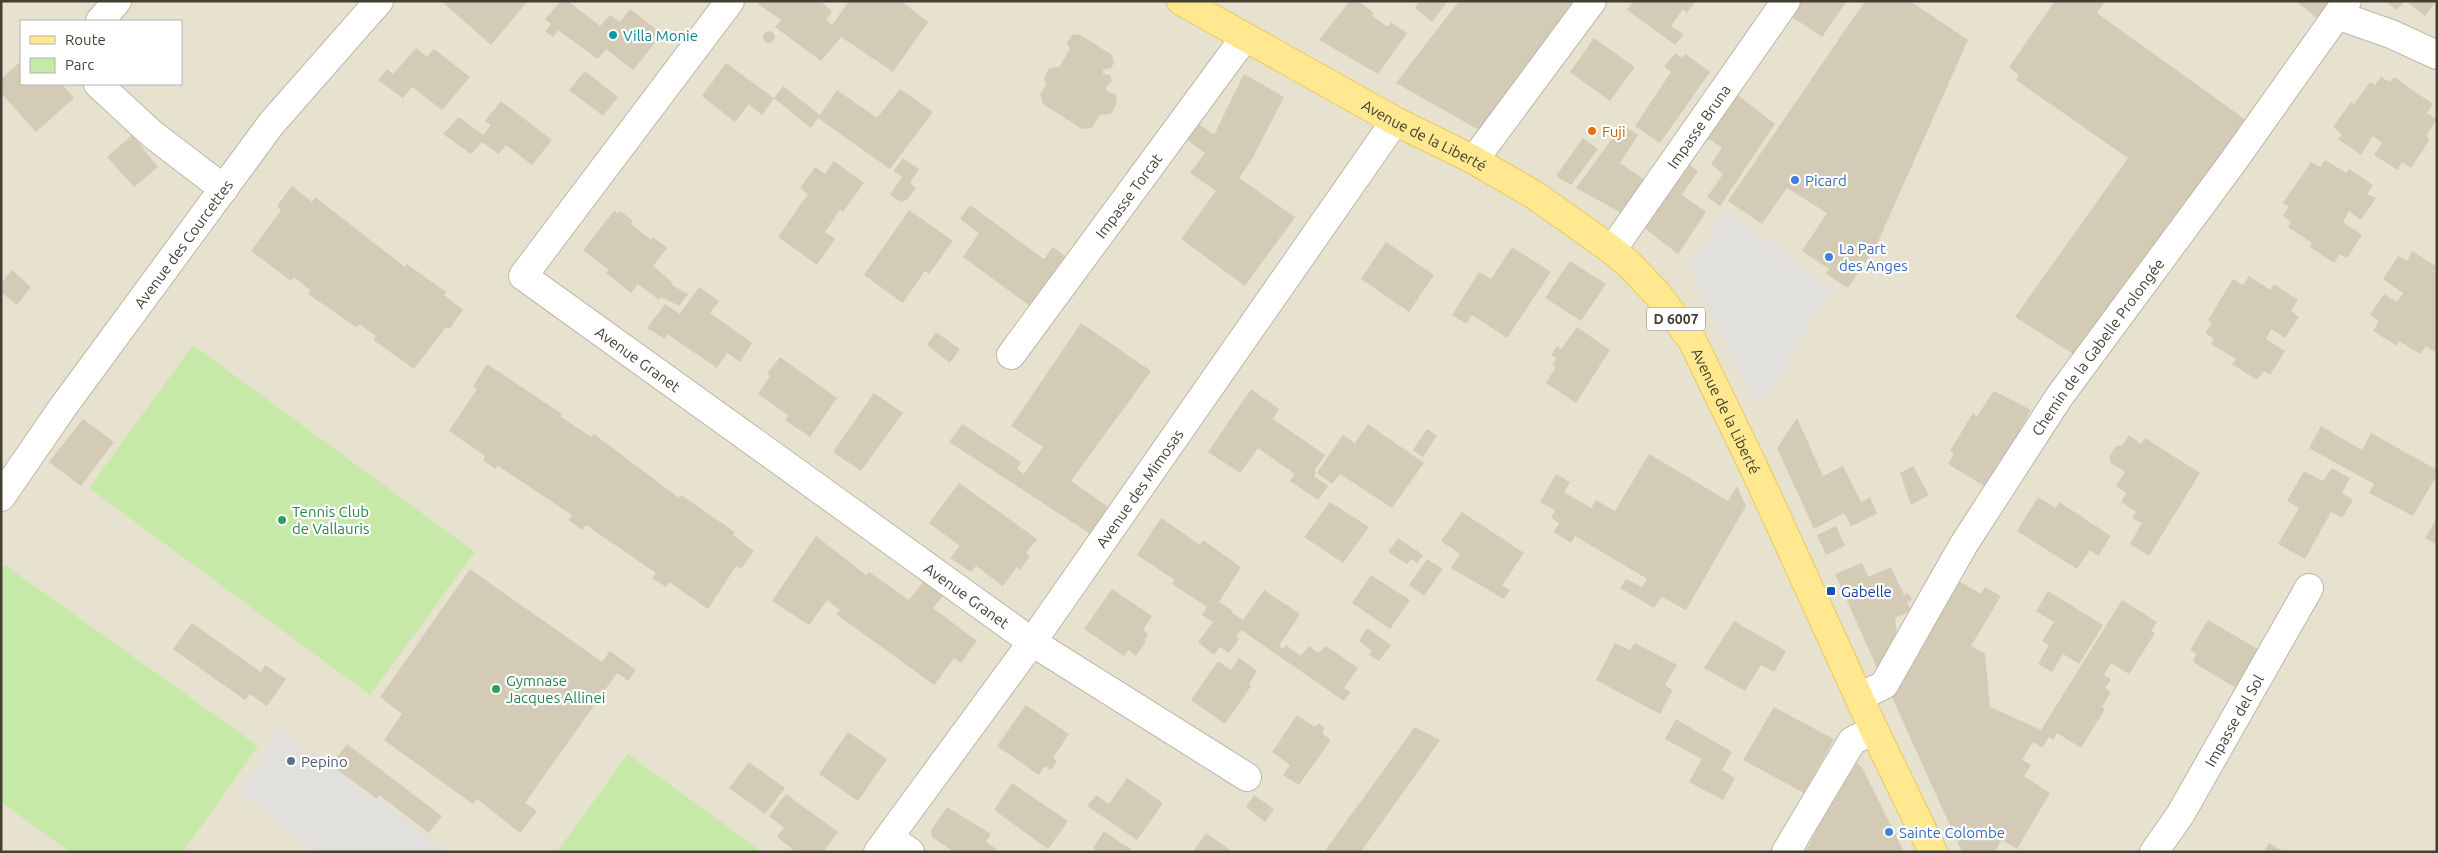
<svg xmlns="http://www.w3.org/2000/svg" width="2438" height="853" font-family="Ubuntu,sans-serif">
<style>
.residential{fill:#e7e1d0;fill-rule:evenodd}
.green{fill:#c7e9a8}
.parking{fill:#e2e0dc}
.building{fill:#d4cbb7}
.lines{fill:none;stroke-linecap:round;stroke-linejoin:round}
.minor-casing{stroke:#beb7a5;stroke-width:30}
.major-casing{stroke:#e9ca5a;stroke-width:30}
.minor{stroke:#fff;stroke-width:28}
.major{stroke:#ffe88f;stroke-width:28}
.culture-dot{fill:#0f9aa8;stroke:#fff;stroke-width:2}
.food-dot{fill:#e8710a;stroke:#fff;stroke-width:2}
.shop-dot{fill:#3f7fe0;stroke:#fff;stroke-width:2}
.leisure-dot{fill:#2e9e5b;stroke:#fff;stroke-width:2}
.transit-dot{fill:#1a4fb4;stroke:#fff;stroke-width:2}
.service-dot{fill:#5c6f8a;stroke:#fff;stroke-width:2}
.labels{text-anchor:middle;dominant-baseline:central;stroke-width:4.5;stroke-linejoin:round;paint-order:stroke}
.shield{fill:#fff;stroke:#7c7970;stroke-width:1}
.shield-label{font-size:14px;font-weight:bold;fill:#443f33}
.culture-label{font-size:15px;fill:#0d838f;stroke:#fff;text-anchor:start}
.street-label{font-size:15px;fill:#443f33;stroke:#fff}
.food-label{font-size:15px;fill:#c56008;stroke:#fff;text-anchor:start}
.shop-label{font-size:15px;fill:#366cbe;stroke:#fff;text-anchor:start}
.leisure-label{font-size:15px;fill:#27864d;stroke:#fff;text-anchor:start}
.transit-label{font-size:15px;fill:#164399;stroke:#fff;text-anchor:start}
.service-label{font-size:15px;fill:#4e5e75;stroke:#fff;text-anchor:start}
</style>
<rect width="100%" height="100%" fill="#f2efe3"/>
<path class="residential" d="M1,1H2437V852H1ZM21,21H181V84H21Z"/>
<path class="green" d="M193,345L475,552L370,695L89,488Z
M5,565L258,746L183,852H70L1,802V570Z
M628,754L762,852H557Z"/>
<path class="parking" d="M1727,211L1831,288L1760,408L1688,264Z
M280,729L448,852H318L238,793Z"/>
<path class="building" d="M441,1H528L491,45Z
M561,1H568L600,26L610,15L620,22L630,9L662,34L633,70L606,49L598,59L558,30L553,37L545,31L551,24L545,19Z
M759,1H820L832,11L826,20L832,25L849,1H901L928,22L893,72L841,37L821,61L775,27L781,20L758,4Z
M1350,1H1358L1374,13L1372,16L1388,27L1391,22L1407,33L1378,74L1319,40Z
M1419,1H1448L1432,22L1415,8Z
M1459,1H1579L1479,130L1396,83Z
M1633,1H1696L1687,13L1683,9L1671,26L1684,34L1675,45L1627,10Z
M1798,1H1847L1822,37L1789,15Z
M1865,1H1910L1968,40L1876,246L1848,288L1826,274L1829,269L1802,251L1827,213L1787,188L1762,224L1728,201Z
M2055,1H2105L2097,13L2250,123L2078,357L2015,317L2128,158L2016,80L2019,75L2009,67Z
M2296,1H2335L2322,22Z
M2385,1H2436L2425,16L2405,1L2397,10Z
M763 37a6 6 0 1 1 12 0a6 6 0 1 1-12 0Z
M1079,34L1112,55L1114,63L1111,68L1103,70V74L1110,75L1112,81L1106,87V90L1116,95L1117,103L1111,114L1100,115L1092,128L1082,129L1043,104L1040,94L1046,85L1044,78L1049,68L1059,67L1070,49L1067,43L1072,35Z
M1594,38L1635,67L1610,101L1570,72Z
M416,48L427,57L434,49L470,77L442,110L412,87L403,98L378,80L387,69L393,74Z
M1675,53L1682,58L1685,54L1710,72L1660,143L1635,126L1671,72L1664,67Z
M21,61V84H62L74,98L36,132L1,93V79Z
M726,63L774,98L762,115L749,104L735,122L702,96Z
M585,71L618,97L603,116L569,90Z
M1244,74L1284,97L1252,159L1239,178L1295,217L1245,286L1181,239L1216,191L1190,173L1205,153L1186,139L1199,124L1214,135Z
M2381,77L2390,82L2394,77L2433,104L2427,113L2437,119L2426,136L2430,139L2411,168L2402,162L2398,170L2374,155L2382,143L2373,136L2361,155L2338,139L2342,134L2333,127L2351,102L2354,104L2370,82L2375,85Z
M783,86L820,115L837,90L877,118L900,89L933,112L890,169L818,118L811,128L774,98Z
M1734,92L1775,124L1720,206L1707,197L1723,174L1711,164L1722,148L1703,135Z
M501,101L552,140L532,165L506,145L499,154L482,142L471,154L443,134L459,117L483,135L491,125L485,121Z
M1622,125L1638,135L1620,163L1648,182L1625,215L1576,188Z
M132,135L158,167L134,187L107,157Z
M1583,138L1598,149L1571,185L1556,176Z
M903,158L919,169L910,183L916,188L907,200L901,202L890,195L902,177L893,171Z
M2325,160L2346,173L2349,169L2373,185L2367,194L2376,198L2361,220L2349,211L2343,222L2362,235L2347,258L2340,254L2334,263L2310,247L2312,243L2288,227L2291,222L2283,216L2289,206L2283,203L2311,162L2320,167Z
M834,161L864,183L843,212L840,210L825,232L835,239L817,265L778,237L808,194L800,188L815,167L825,174Z
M1684,161L1698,171L1682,195L1706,212L1678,254L1639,224Z
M292,186L312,202L315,197L405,267L407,264L446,292L444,295L463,310L449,329L446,327L414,369L373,340L376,336L359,324L356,327L308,294L310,290L294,277L291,281L251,251L281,210L277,206Z
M970,205L1044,259L1053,247L1070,260L1034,309L963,257L979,233L960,219Z
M909,210L953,241L929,274L925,271L903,303L864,275Z
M614,211L618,213L620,211L633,221L631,224L651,240L653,237L667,248L653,266L673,283L672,285L688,294L679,306L661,297L659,300L638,284L631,293L606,273L609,270L583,250Z
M1386,242L1434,275L1409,312L1361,279Z
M1512,247L1551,272L1507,338L1472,315L1466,324L1452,315L1479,272L1491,279Z
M2412,251L2437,267L2434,272L2437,273V349L2435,352L2426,346L2420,354L2399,341L2397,346L2373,331L2379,321L2370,315L2384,294L2397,302L2403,293L2383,279L2398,256L2407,261Z
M1570,261L1606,284L1581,321L1545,298Z
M12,270L31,287L17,305L1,292V284Z
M2249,276L2270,290L2274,284L2298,300L2291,311L2299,317L2285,338L2271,329L2266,339L2285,351L2270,375L2264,371L2257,380L2232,364L2236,359L2211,344L2214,339L2205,333L2212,323L2208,320L2233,279L2243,285Z
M699,287L719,301L710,313L752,343L740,362L727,353L717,368L667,334L665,339L647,328L665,304L680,314Z
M1081,323L1151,371L1071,481L1111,509L1092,535L949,442L962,424L1021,462L1017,469L1024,474L1043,447L1011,426Z
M1577,327L1610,350L1576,403L1546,383L1556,367L1552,365L1556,358L1551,355L1557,346L1561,349Z
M936,332L960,349L950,363L927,345Z
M780,357L837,398L810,437L785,420L788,415L758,394L770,376L767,374Z
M487,364L562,414L560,416L591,437L594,434L679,498L681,495L735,532L733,535L754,551L741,569L736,566L708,609L669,582L666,587L652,578L656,573L586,525L582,530L569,520L572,515L498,466L495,469L483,460L485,456L449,431L477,389L473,386Z
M1251,389L1279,409L1273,419L1325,455L1314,471L1316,473L1314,476L1328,486L1318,500L1290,481L1295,474L1258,448L1240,473L1208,452Z
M1994,391L2031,410L2020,429L2023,431L1986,487L1948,464L1954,454L1950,451L1973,413L1977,416Z
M874,393L903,413L861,471L833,452Z
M1797,418L1823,476L1843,466L1861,502L1870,497L1877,514L1851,526L1844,513L1814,529L1777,448Z
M83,419L114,442L81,486L49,462Z
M1368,424L1424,463L1392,508L1340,474L1332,484L1317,473L1343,435L1355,443Z
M2321,426L2362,450L2371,433L2437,470V475L2413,516L2369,493L2374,484L2309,448Z
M1427,429L1437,436L1423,457L1413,450Z
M2129,435L2141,444L2145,438L2200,473L2149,556L2130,544L2142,523L2132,518L2136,512L2121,502L2126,493L2116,486L2125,472L2111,463L2109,457L2116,446H2122Z
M1649,454L1728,501L1737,486L1746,506L1686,610L1662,597L1654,608L1620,588L1626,579L1642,587L1647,579L1575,536L1571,543L1554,532L1559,523L1551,518L1555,510L1540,502L1556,474L1570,482L1564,492L1591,508L1596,500L1615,511Z
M1913,466L1929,495L1911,505L1900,473Z
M2332,468L2350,478L2342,493L2353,500L2342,518L2331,512L2305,559L2278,544L2299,508L2287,501L2304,471L2323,481Z
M959,483L1037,539L1026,553L1030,556L1020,570L1017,567L1003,586L976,566L971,572L950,558L960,546L929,523Z
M2038,497L2056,508L2059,502L2111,536L2098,556L2090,550L2077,569L2017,531Z
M1330,502L1369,527L1343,563L1304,537Z
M1462,512L1524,553L1502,585L1510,590L1504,599L1451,568L1460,554L1441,541Z
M1161,518L1200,545L1203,540L1241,567L1219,602L1233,611L1232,613L1243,620L1264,590L1300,614L1279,646L1283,649L1286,645L1301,656L1309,646L1318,653L1326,646L1358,668L1344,688L1351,692L1344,701L1241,630L1236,637L1239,639L1229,653L1220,647L1214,655L1198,642L1213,622L1202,615L1207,607L1172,584L1175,580L1137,555Z
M2437,518V544L2425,538Z
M1836,526L1845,546L1826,555L1817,535Z
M816,536L866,575L869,572L909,600L924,581L944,595L933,608L977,641L961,663L954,658L934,685L836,614L840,610L827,600L809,625L772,601Z
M1398,538L1423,555L1417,563L1411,559L1407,564L1388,552Z
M1427,559L1443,569L1424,596L1409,585Z
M1862,563L1868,577L1891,567L1904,595L1908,593L1912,600L1907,602L1911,611L1895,618L1898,648L1878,670L1835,574Z
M470,569L602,662L610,651L636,670L628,681L617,673L525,803L537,811L520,833L477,799L473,804L384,740L402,714L380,697Z
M1371,575L1410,600L1390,629L1352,603Z
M1957,580L1981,594L1985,587L2001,596L1971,646L1985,654L1990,707L2041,730L2122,600L2157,622L2151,631L2155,633L2129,674L2111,663L2104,675L2111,679L2105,688L2111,692L2102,707L2105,709L2081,748L2057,733L2053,740L2049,737L2042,748L2033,742L2030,746L2022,760L2031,765L2024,776L2050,793L2017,849L2002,840L1995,852H1962L1890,693Z
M1112,589L1152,616L1143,630L1148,634L1145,640L1146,641L1136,656L1129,650L1124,656L1084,629Z
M2048,591L2103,625L2079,664L2063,654L2052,672L2038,664L2049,645L2042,641L2054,622L2036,611Z
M2208,620L2266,654L2244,693L2193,662L2196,654L2190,650Z
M1734,621L1786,651L1774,672L1761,665L1745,691L1704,668Z
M192,623L261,672L265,665L286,679L267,706L250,694L245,700L173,649Z
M1367,628L1391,645L1379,661L1369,655L1372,651L1359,641Z
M1615,643L1630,650L1635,643L1677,665L1665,685L1673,690L1660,714L1596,680Z
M1239,658L1257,671L1249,684L1251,686L1225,724L1191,700L1218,661L1231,670Z
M1026,705L1069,734L1053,758L1057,761L1051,770L1045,766L1039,775L997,746Z
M1774,707L1834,739L1804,793L1743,760Z
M1297,715L1315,727L1319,723L1325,728L1322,733L1331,740L1299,785L1283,775L1290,765L1272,752Z
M1676,719L1732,752L1722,770L1735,778L1723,800L1689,782L1702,759L1665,739Z
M1415,727L1440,740L1361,852H1324Z
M848,732L887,759L858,801L819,774Z
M347,744L442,816L429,833L379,795L377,799L331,765Z
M749,762L785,788L765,814L729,788Z
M1857,763L1862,767L1904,852H1805L1824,816Z
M1127,778L1163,803L1137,840L1087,806L1096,795L1109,804Z
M1012,783L1068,821L1048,849L994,810Z
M786,794L838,832L823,852H796L777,837L784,828L769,816Z
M1254,795L1274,809L1265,822L1246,807Z
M947,807L991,834L986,842L996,849L995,852H954L932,837L931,830Z
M1104,831L1121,843L1131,849L1129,852H1099L1093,848Z
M1206,833L1233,852H1193Z
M2269,843L2284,852H2264Z"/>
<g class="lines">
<defs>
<g id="minor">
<path id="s1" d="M730,1L523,276L1032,642L1247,777"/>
<path d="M2337,15L2391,34L2437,55"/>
<path d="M100,21L117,1"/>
<path d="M98,84L152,134L224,189"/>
<path d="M1474,160L1592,1"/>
<path id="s2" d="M1612,250L1786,1"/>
<path id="s3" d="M1011,355L1245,37"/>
<path id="s4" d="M1,497L63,407L271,124L379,1"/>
<path id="s5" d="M1859,697L1884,685L1964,544L2059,397L2232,163L2347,1"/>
<path d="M889,838L910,852"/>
<path id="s6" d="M878,852L1032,642L1395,121"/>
<path d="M1786,852L1852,741L1874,730"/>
<path id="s7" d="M2154,852L2180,815L2309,588"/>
</g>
<g id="major">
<path id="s8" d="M1181,1L1395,121L1474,160L1536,196L1612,250L1631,266L1658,295L1692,340L1755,470L1874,730L1933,852"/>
</g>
</defs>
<use href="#minor" class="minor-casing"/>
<use href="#major" class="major-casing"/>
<use href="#minor" class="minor"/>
<use href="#major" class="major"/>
</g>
<circle class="culture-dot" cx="613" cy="35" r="5"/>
<circle class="food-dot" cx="1592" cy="131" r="5"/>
<g class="shop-dot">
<circle cx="1795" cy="180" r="5"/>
<circle cx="1829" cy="257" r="5"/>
<circle cx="1889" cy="832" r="5"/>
</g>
<g class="leisure-dot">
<circle cx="282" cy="520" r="5"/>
<circle cx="496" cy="689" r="5"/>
</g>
<rect class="transit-dot" x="1826" y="586" width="10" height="10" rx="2.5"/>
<circle class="service-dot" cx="291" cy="761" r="5"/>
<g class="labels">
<rect class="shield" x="1647" y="307.5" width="58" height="23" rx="4"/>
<g class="shield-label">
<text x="1676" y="319">D 6007</text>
</g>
<g class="culture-label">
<text x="623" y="35">Villa Monie</text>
</g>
<g class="street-label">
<text stroke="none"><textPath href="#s2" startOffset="151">Impasse Bruna</textPath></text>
<text stroke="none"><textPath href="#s8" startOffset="278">Avenue de la Liberté</textPath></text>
<text stroke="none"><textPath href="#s3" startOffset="198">Impasse Torcat</textPath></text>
<text stroke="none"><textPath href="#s4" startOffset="312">Avenue des Courcettes</textPath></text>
<text stroke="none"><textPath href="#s5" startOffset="428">Chemin de la Gabelle Prolongée</textPath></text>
<text stroke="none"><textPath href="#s1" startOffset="486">Avenue Granet</textPath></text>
<text stroke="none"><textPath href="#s8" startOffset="698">Avenue de la Liberté</textPath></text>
<text stroke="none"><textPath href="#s6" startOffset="448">Avenue des Mimosas</textPath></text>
<text stroke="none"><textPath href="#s1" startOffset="891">Avenue Granet</textPath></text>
<text stroke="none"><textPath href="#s7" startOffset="154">Impasse del Sol</textPath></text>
</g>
<g class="food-label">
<text x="1602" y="131">Fuji</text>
</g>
<g class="shop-label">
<text x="1805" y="180">Picard</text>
<text x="1839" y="248">La Part<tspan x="1839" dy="17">des Anges</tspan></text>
<text x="1899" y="832">Sainte Colombe</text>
</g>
<g class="leisure-label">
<text x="292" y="511">Tennis Club<tspan x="292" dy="17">de Vallauris</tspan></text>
<text x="506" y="680">Gymnase<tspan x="506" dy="17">Jacques Allinei</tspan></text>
</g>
<g class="transit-label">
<text x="1841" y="591">Gabelle</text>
</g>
<g class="service-label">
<text x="301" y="761">Pepino</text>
</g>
</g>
<rect width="2438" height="853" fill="none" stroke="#443f33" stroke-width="5"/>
<rect x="20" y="20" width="162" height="65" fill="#ffffff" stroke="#b4b2ad"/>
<rect x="30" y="36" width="25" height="8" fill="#ffe88f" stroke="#b4b2ad"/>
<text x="65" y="45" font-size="15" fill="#443f33">Route</text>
<rect x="30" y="58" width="25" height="15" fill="#c7e9a8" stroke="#b4b2ad"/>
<text x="65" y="70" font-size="15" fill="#443f33">Parc</text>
</svg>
